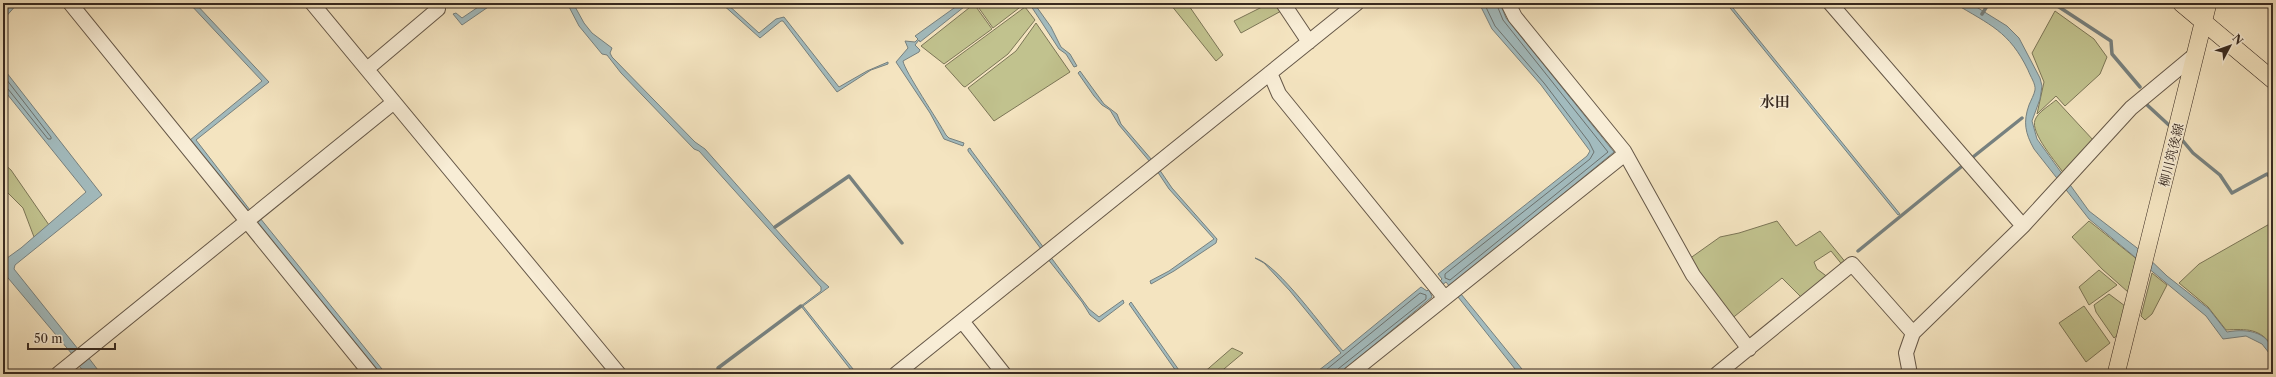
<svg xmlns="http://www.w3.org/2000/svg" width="2276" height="377" font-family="'Libre Caslon Text','Noto Serif JP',serif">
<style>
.green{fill:#c1c28e;stroke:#7c7657}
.water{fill:#a2bbbe;stroke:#77817f}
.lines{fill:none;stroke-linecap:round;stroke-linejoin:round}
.shore{stroke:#6c726f;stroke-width:1}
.stream{stroke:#77817f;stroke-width:3.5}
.minor-casing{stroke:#665848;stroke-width:16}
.major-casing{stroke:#372920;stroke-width:18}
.minor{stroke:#f8edd6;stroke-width:14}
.major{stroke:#f4e4c0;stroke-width:17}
.labels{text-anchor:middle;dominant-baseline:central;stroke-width:3;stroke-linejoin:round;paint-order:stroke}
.street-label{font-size:13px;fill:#372920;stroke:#f8edd6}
.quarter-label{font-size:15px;font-weight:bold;fill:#372920;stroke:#f8edd6}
</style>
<rect width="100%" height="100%" fill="#f4e4c0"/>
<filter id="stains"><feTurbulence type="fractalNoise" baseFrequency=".005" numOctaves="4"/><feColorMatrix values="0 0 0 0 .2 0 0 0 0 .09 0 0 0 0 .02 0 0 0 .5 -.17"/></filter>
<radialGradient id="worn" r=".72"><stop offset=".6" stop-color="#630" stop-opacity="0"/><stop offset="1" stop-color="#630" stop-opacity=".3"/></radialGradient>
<path class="green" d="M978,3H1021L1023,5L993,28L976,4Z
M1175,3H1187L1223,55L1216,61L1171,5Z
M1270,3H1278L1283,10L1241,33L1234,21Z
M974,4L992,29L944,64L921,46Z
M1025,7L1035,20L1008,54L965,87L963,86L945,66Z
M2055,11L2094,39L2107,57L2100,74L2065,106L2056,96L2037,114L2044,82L2032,53Z
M1036,23L1070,72L994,121L968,88L1016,51Z
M2056,100L2094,141L2064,174C2057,163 2030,133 2035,120C2038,112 2049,106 2056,100Z
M3,163L11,170L49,225L34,237L23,208L3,188Z
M1777,221L1796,246L1820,231L1847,264L1844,267L1831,251L1814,262L1817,269L1829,278L1803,299L1782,278L1730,320L1689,259L1720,237L1739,233Z
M2089,221L2138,260L2128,292L2102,269L2072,237Z
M2273,222V347C2260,328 2247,329 2226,330L2208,307L2179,283L2199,264Z
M2099,270L2117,285L2089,305L2079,287Z
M2152,273L2167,285L2152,314L2145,320L2141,316Z
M2109,294L2125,306L2120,333L2114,338L2096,312L2094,305Z
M2084,306L2110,343L2086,362L2059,323Z
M1232,348L1243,353L1218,374H1202Z"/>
<path class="water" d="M3,3H18L3,20Z
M189,3H195L269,82L196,140L250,210L248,213L190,140L262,81Z
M484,3H494L462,25L453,14L456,13L462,18Z
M567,3H573L584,23L592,33L612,48L610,53L612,57L695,142L705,149L819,278L829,287L803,306L857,374H854L801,306L821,291V287L699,151L694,149L621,73L607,55L602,54L579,26Z
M721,3H726L759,33L776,19L784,17L839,87L867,71L888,62V64L871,70L837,92L783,21H781L760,38Z
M961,3H969L920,42L919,40L915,45L920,50L919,52L903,61C904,70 939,122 946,135L949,138L964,143L963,146L944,139L930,113L896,62L908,48L905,41L915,42L918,39L915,36Z
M1029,3H1034L1036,6L1051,27L1061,47L1070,54L1077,66L1074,67L1066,54L1059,49Z
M1479,3H1500L1506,18L1614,152L1450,287L1446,282L1442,285L1439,282L1442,279L1438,274L1587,156L1590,151L1541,85L1492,29Z
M1726,3H1729L1900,214L1898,215Z
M1954,3H1970L2007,26L2019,38L2040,78L2042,86L2040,99L2032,121L2037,139L2089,211L2141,251L2167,276L2209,309L2227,332C2248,328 2273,332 2273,358L2262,344L2246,336L2223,339L2206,316L2089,219L2034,149C2025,133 2023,122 2029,105C2031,100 2034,95 2035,90C2036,84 2030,76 2028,70C2009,31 1990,25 1954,3Z
M3,68L102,195L15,265L14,269L78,349L72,354L3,272V261L21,248L86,192L3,89Z
M1080,71L1104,104L1117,114L1121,124L1152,160L1150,162L1119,125L1110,110L1102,105L1094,96L1078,73Z
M970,148L971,150L1044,248L1041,249L968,151V149Z
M1159,169L1172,188L1217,239L1216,243L1174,271L1151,284L1150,281L1169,271L1214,239L1169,189L1157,171Z
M260,218L386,374H381L256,221Z
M1050,256L1089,309L1099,317L1123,300L1124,303L1099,322L1090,315L1082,302L1047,258Z
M1255,258C1278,264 1325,331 1343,351L1421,287L1427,291L1429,289L1432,297L1339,374H1314L1341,353L1290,291L1264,263Z
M1461,294L1526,374H1519L1458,297Z
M1131,302L1181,373L1182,374H1178L1129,304Z
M88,357L101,374H86L78,365Z"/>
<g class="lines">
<path class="shore" d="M1484,3L1495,26L1544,83L1589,142L1594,152L1590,159L1445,274V278L1450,280L1608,152L1503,20L1496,3
M3,75L51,137V139H48L8,89L3,87
M1321,374L1420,293L1426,295V299L1338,369L1337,374"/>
<path class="stream" d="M2053,3L2111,41L2112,54L2140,87
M1982,14L1989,3
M2145,103L2171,127
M2183,141L2193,153L2220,175L2232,193L2267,174L2273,180
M1973,157L2022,118
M775,227L849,176L902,243
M1858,251L1961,167
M723,374L718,368L801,306"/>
<defs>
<path id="minor" d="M70,3L371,374
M312,3L619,374
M1283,3L1309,42
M1508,3L1515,17L1624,151L1693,275L1749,349
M1830,3L2023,226
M367,69L438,9
M1270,73L1279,94L1444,297
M962,321L1004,374
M58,374L394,102
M896,374L1357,3
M1350,374L1625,154
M1717,374L1852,264L1913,333
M1910,374L1906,353L1913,333L2023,226L2131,108L2196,54"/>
<path id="major" d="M2181,3L2273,80
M2116,374L2208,3"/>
</defs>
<use href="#minor" class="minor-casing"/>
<use href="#major" class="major-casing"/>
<use href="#minor" class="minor"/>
<use href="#major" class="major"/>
</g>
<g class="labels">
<g class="street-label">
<text transform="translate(2171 155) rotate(-76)">柳川筑後線</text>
</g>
<g class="quarter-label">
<text x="1775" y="101">水田</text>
</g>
</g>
<rect width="2276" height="377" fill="none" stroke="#f4e4c0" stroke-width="16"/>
<rect x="4" y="4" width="2268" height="369" fill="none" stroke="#372920" stroke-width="2"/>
<rect x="8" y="8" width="2260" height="361" fill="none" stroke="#372920"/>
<g transform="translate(2230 46) rotate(49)" stroke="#f8edd6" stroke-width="3" paint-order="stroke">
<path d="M0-3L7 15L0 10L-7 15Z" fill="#372920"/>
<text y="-6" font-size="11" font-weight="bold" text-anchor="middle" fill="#372920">N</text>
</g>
<path d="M28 343v6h87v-6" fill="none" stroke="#372920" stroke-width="2"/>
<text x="34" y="343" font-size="12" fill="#372920" stroke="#f8edd6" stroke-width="3" paint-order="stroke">50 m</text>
<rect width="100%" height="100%" filter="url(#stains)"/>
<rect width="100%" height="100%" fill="url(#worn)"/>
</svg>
